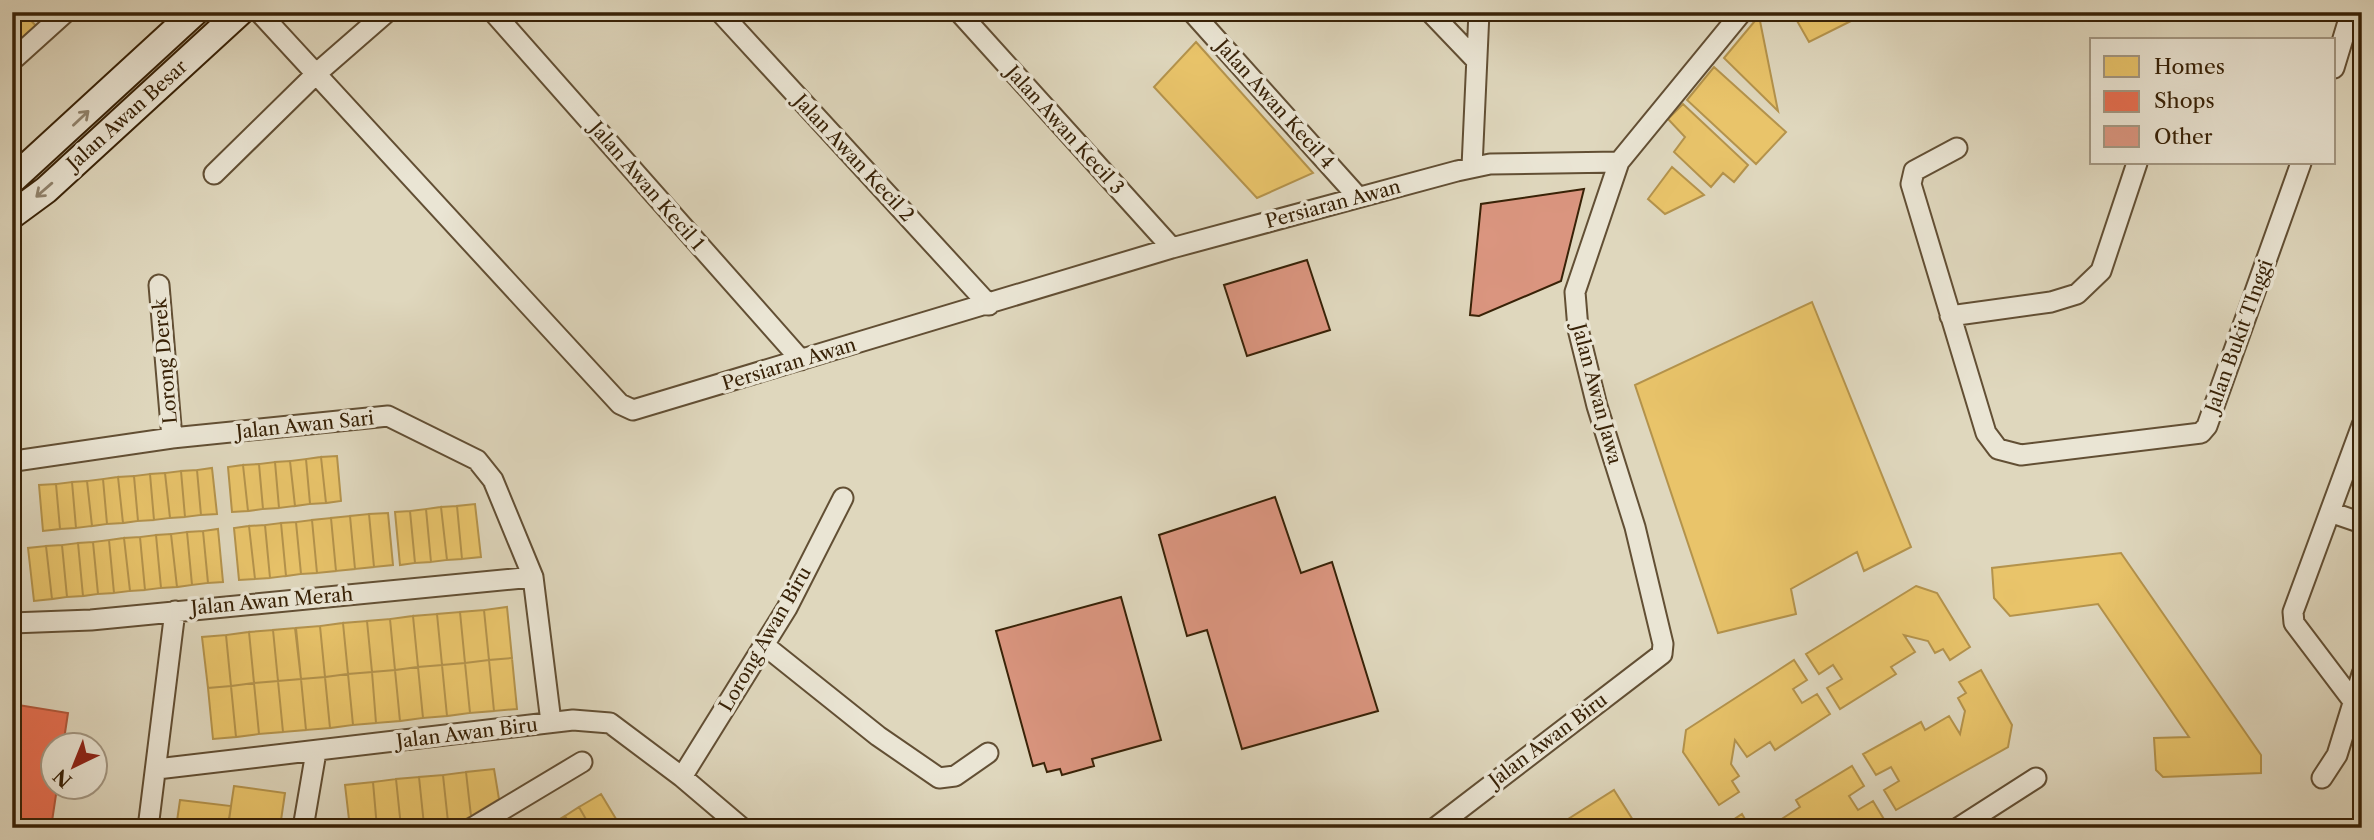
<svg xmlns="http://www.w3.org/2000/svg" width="2374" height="840" font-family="'Libre Caslon Text',serif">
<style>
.homes{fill:#e9c46a;stroke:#b4934c;stroke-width:2}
.shops{fill:#e76f51;stroke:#b2583b;stroke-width:2}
.building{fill:#da957f;stroke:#382207;stroke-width:2}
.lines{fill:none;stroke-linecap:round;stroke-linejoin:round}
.street-casing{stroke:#624f34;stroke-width:23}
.secondary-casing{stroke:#382207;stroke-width:30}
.street{stroke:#eae5d4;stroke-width:19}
.secondary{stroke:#eae5d4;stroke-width:26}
.oneway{stroke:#91846e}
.labels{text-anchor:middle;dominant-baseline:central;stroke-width:7;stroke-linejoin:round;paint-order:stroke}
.street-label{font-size:19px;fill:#382207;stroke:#eae5d4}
</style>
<rect width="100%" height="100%" fill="#dfd7bd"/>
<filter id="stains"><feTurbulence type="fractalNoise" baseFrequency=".00286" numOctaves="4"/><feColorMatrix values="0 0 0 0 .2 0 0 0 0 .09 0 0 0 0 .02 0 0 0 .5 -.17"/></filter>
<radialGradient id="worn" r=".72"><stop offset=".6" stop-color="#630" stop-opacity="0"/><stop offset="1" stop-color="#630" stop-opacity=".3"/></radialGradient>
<path class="homes" d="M12,12H23L38,28L12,52Z
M1792,12H1856L1859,17L1809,42Z
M1759,16L1778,111L1724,58Z
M1196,42L1313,173L1257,198L1154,87Z
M1714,67L1786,132L1756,164L1687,100Z
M1683,104L1748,165L1734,182L1723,173L1711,187L1674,152L1685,137L1668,119Z
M1672,167L1704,195L1665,214L1648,199Z
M1812,302L1911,547L1864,571L1857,552L1791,589L1796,614L1718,633L1635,385Z
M337,456L341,501L326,503L321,457Z
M321,457L326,503L310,504L306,459Z
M306,459L310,504L295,506L290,461Z
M290,461L295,506L279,508L275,462Z
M275,462L279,508L263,509L259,464Z
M259,464L263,509L248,511L243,465Z
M243,465L248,511L232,512L228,467Z
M212,468L217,514L201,515L197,470Z
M197,470L201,515L185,517L181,471Z
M181,471L185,517L170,518L165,473Z
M165,473L170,518L154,520L150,474Z
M150,474L154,520L138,521L134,476Z
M134,476L138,521L123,523L118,477Z
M118,477L123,523L107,524L103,479Z
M103,479L107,524L92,526L87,481Z
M87,481L92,526L76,528L72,482Z
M72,482L76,528L60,529L56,484Z
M56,484L60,529L43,531L39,485Z
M475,504L481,557L462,559L457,506Z
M457,506L462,559L447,560L441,507Z
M441,507L447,560L431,562L426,509Z
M426,509L431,562L415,563L410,511Z
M410,511L415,563L400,565L395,512Z
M388,513L393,565L374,567L369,514Z
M369,514L374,567L355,569L350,516Z
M350,516L355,569L336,571L331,518Z
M331,518L336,571L317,573L312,520Z
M312,520L317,573L301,574L296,522Z
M296,522L301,574L286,576L281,523Z
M281,523L286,576L270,578L265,525Z
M265,525L270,578L255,579L249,526Z
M249,526L255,579L239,580L234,528Z
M218,529L223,582L208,583L203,531Z
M203,531L208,583L192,585L187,532Z
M187,532L192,585L177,587L171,534Z
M171,534L177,587L161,588L156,535Z
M156,535L161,588L145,590L140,537Z
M140,537L145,590L130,591L124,538Z
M124,538L130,591L114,593L109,540Z
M109,540L114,593L98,594L93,542Z
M93,542L98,594L83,596L78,543Z
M78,543L83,596L67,597L62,545Z
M62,545L67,597L52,599L46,546Z
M46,546L52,599L34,601L28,548Z
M2121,553L2261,755V773L2163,777L2156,770L2154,738L2189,737L2098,604L2010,616L1994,598L1992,568Z
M1916,586L1937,593L1970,647L1950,660L1943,649L1935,653L1928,641L1904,635L1915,652L1891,667L1896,674L1840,709L1827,688L1842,679L1833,665L1819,674L1806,654Z
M507,607L512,658L489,660L484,610Z
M484,610L489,660L465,663L460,612Z
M460,612L465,663L442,665L437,614Z
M437,614L442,665L418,667L413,616Z
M413,616L418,667L395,670L390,619Z
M390,619L395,670L372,672L367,621Z
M367,621L372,672L348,674L343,623Z
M343,623L348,674L325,677L320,626Z
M320,626L325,677L301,679L296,628Z
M295,628L301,679L278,681L273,630Z
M273,630L278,681L254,683L249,632Z
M249,632L254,683L231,686L226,635Z
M226,635L231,686L208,688L202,637Z
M512,658L517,709L494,711L489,660Z
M489,660L494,711L470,713L465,663Z
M1794,660L1807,680L1793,689L1802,703L1817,694L1830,714L1775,750L1770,742L1747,757L1735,740L1731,764L1739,776L1732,781L1739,792L1719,805L1683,752L1686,730Z
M465,663L470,713L447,716L442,665Z
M442,665L447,716L423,718L418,667Z
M418,667L423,718L400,721L395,670Z
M395,670L400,721L376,723L372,672Z
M1981,670L2012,725L2008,747L1896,810L1884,790L1899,781L1891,767L1876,775L1863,754L1921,722L1925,730L1949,716L1960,734L1965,711L1958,698L1966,693L1959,682Z
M372,672L376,723L353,725L348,674Z
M348,674L353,725L330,728L325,677Z
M325,677L330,728L306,730L301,679Z
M301,679L306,730L283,732L278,681Z
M278,681L283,732L259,734L254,683Z
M254,683L259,734L236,737L231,686Z
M231,686L236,737L213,739L208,688Z
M1852,766L1864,786L1849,796L1858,810L1873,801L1885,821L1874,828H1780L1777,822L1800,807L1796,800Z
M494,769L499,799L471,816L466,772Z
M466,772L471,816L462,821L448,822L443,775Z
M443,775L448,822L424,825L419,777Z
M419,777L424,825L401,827L396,779Z
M396,779L401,827L377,828L373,782Z
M373,782L377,828H350L345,785Z
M234,786L285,793L280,827L229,819Z
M1614,790L1638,828H1554Z
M601,794L619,824L612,828H591L579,807Z
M180,800L231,806L228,828H176Z
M579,807L591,828H572L565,816Z
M1742,814L1749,826L1756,821L1760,828H1721Z
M565,816L572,828H551L550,825Z
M229,819L280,827V828H228Z"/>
<path class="shops" d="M12,704L68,713L63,746H52V788H57L51,828H12Z"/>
<path class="building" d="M1584,189L1561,281L1479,316L1470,315L1481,204Z
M1307,260L1330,330L1247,356L1224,285Z
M1275,497L1301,573L1332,562L1378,711L1242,749L1207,630L1187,636L1159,535Z
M1121,597L1161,740L1092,759L1094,766L1062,775L1060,769L1047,772L1044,763L1033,766L996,631Z"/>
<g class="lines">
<defs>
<path id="street" d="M259,12L620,404L633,410L1172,248L1457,171L1490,164L1619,162
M493,12L801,360
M720,12L989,305
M959,12L1172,248
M1192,12L1358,197
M1430,12L1474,58
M15,58L66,12
M2334,68L2351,12
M1957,148L1914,171L1911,184L1986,433L1998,449L2021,455L2201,433L2207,426L2301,163
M1472,167L1479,12
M214,174L317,73L387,12
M159,285L172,438
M1950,316L2051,302L2077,294L2101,271L2137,163
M15,461L172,438L388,416L477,460L493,480L533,577L551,722
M2330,512L2362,523
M12,623L91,620L533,577
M764,645L878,736L939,778L955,776L988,753
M2353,701L2294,623L2293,612L2362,425
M157,769L573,720L610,723L682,777L742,828
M682,777L787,608L843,498
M2322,778L2337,755L2362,674
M148,828L175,611
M303,828L316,752
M472,828L582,762
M1435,828L1662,654L1663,644L1635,527L1597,406L1578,329L1575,292L1619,162L1742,12
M1958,828L2036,778"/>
<path id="secondary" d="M12,180L195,12
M12,215L46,190L240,12"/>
</defs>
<use href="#street" class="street-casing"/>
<use href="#secondary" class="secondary-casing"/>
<use href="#street" class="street"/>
<use href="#secondary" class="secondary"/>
</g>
<defs><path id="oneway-shaft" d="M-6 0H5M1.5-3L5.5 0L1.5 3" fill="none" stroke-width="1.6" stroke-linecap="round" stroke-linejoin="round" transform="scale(1.75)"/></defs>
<g class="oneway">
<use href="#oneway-shaft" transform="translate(81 118) rotate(-43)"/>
<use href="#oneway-shaft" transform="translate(44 190) rotate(139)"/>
</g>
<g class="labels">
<g class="street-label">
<text transform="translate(1275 104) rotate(48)">Jalan Awan Kecil 4</text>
<text transform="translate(127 115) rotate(-42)">Jalan Awan Besar</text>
<text transform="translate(1065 130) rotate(48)">Jalan Awan Kecil 3</text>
<text transform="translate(854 158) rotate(47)">Jalan Awan Kecil 2</text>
<text transform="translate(647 186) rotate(49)">Jalan Awan Kecil 1</text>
<text transform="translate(1333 204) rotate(-15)">Persiaran Awan</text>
<text transform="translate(2239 336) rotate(-70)">Jalan Bukit TInggi</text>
<text transform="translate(165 361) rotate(-95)">Lorong Derek</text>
<text transform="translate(789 364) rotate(-17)">Persiaran Awan</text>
<text transform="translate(1597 394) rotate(75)">Jalan Awan Jawa</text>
<text transform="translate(305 425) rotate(-6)">Jalan Awan Sari</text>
<text transform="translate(272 601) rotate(-5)">Jalan Awan Merah</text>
<text transform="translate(765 639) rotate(-60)">Lorong Awan Biru</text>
<text transform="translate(467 733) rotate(-7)">Jalan Awan Biru</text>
<text transform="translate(1548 740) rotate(-37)">Jalan Awan Biru</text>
</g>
</g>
<rect width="2374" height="840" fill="none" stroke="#dfd7bd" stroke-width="42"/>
<rect x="14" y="14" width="2346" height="812" fill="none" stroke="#382207" stroke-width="3.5"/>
<rect x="21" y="21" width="2332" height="798" fill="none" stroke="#382207" stroke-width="2"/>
<rect x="2090" y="38" width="245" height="126" fill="#eae5d4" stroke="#a39782" stroke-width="2"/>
<rect x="2104" y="56" width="35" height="21" fill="#e9c46a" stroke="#a39782" stroke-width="2"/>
<text x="2154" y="74" font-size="21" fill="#382207">Homes</text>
<rect x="2104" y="91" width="35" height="21" fill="#e76f51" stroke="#a39782" stroke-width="2"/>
<text x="2154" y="108" font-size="21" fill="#382207">Shops</text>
<rect x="2104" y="126" width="35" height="21" fill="#da957f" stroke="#a39782" stroke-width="2"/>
<text x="2154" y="144" font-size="21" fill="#382207">Other</text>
<g transform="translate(74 766) rotate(223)"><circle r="33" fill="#eae5d4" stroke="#a39782" stroke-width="2"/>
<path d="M0-5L12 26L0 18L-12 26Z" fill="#8f2418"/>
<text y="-10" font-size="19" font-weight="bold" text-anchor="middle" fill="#382207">N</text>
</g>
<rect width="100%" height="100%" filter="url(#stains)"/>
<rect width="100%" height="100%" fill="url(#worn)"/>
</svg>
